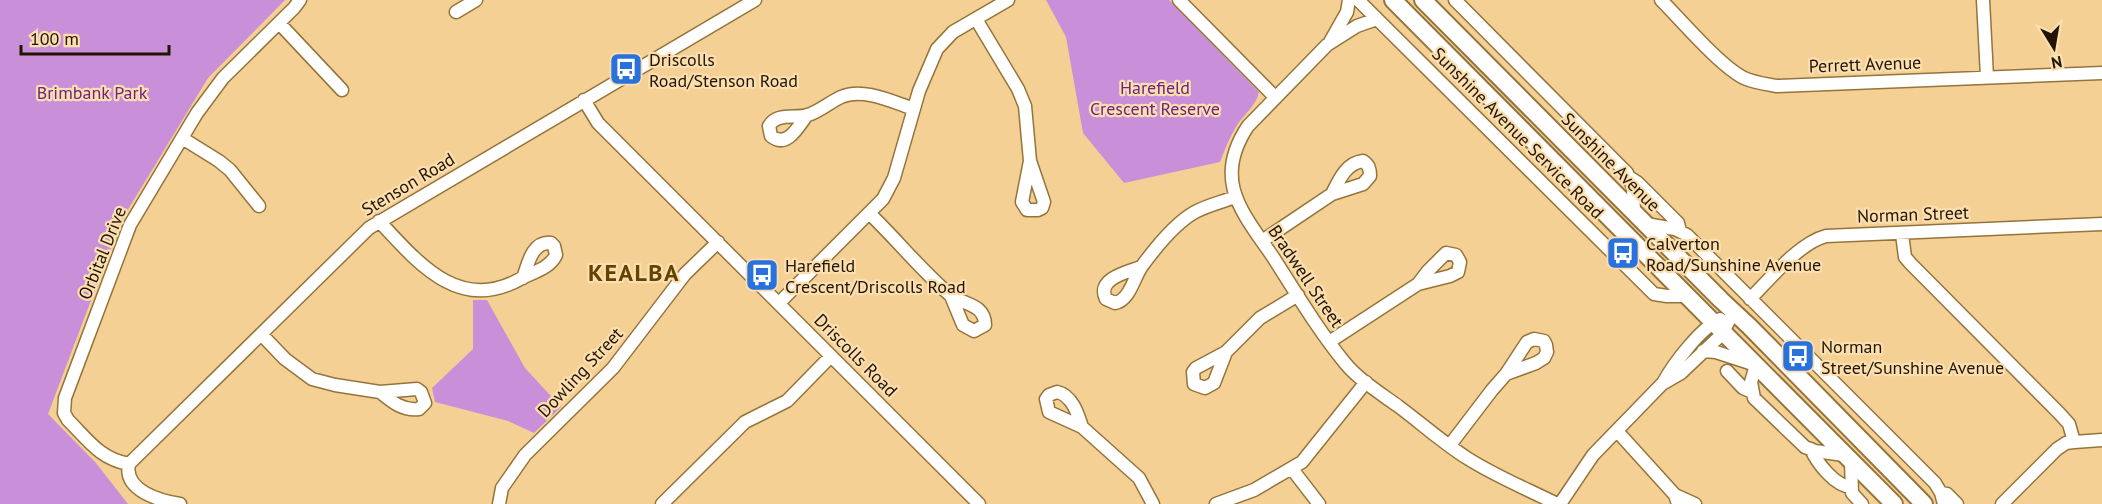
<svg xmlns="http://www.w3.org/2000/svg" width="2102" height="504" font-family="'PT Sans',sans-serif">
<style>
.green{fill:#c990d9}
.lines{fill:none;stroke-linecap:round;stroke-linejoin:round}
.minor-casing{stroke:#95743a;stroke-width:15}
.major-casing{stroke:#95743a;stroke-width:20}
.minor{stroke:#fff;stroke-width:12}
.major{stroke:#fff;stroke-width:16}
.labels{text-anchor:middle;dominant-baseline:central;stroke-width:4.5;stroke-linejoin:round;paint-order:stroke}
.poi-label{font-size:18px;fill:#221500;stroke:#fcdfb0;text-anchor:start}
.street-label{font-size:18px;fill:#221500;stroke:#fcdfb0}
.park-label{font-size:18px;fill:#6d237f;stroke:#fcdfb0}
.district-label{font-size:24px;font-weight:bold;letter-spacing:1.5px;fill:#624300;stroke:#fcdfb0}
</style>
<rect width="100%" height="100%" fill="#f5d095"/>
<path class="green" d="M0,0H285L208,78L121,221L48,414L96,463L128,504H0Z
M1046,0H1169L1259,92C1257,105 1243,115 1236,127C1229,138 1225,150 1220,162L1124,183L1083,133L1066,37Z
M473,300H487L525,368L561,407L534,433L508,421L435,402L432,388L473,349Z"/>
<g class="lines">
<defs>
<path id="minor" d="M1179,0L1275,97
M1358,0L1654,294L1667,296H1688
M1455,0L1627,173L1633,187L1634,212
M1661,0C1682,21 1720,66 1744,78C1755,83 1766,84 1777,86L2102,73
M1983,0L1987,77
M456,12L476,0
M976,19L1018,89L1025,106L1030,161L1044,202L1042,208L1038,210H1027L1022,202L1030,161
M1377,19L1357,26L1327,45L1248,126C1212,180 1242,212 1273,257C1296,293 1318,330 1345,363C1359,380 1380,393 1398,406C1421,423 1443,443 1467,458C1495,476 1527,489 1557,504
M279,23L342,90
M1330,42L1347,12L1349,0
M584,100L598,123L979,504
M807,115C798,127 787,149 771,136L769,126C777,112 795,119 808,115C820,111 830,102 841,97C863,87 893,102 914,109
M182,138L219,161L230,170L259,206
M1629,177L1637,182L1678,223L1680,231
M870,214C897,240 921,270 949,294C962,305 985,303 985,325L974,331L963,325L951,296
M379,221C419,264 460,314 522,278C534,272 550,268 556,255L554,246L551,243C532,241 528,264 523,278
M1646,224L1675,229L1687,235L1935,483L1941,493L1944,504
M1902,234L1905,257L1911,264L2059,413L2069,424L2074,442
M1262,241L1332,194L1363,184L1370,176C1370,169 1369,165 1363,161C1346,163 1339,180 1332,194
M1141,267C1127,272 1096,279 1106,299L1115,303C1130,300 1134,277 1142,266C1156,247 1175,223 1195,212C1208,205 1222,202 1235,197
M1750,299C1770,279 1799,243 1826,236L2102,224
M779,303L883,199L894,178L919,91L937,49L953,32L1008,0
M261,334L285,359L312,379L335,385L380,392L417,389L421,392L425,403L419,409C403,411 392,402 380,392
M1329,342L1418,284L1450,276L1458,272L1460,262L1456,255L1446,253L1428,271L1418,284
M1703,351L1716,352L1756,365L1751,382L1754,398L1805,447L1815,451L1844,455
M1226,352L1214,383L1205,388L1194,384L1193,372L1196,368L1226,352L1260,318L1298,295
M1727,371L1743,388L1752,392
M1663,383C1674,363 1700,329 1720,319
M1082,427C1078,414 1072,395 1057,392L1049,395L1046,399L1049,412L1082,427L1139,478L1153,504
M1617,431L1675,495L1678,504
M1450,445L1492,390L1506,374L1527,342L1534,339L1544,341L1546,345L1547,352L1544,358L1536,363L1506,374
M1811,449C1817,463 1835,486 1851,487
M1851,461L1852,493L1862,504
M129,464L369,228L755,0
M129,464C100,459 88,440 68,420L64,413L65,398L130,225L182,138L197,113L223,78L294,8L300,0
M129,464C123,491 161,501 180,504
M1292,469L1319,504
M1941,493L1947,494L1957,504
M1675,495L1695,504
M499,504L502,488L525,455L613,368L685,274L718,242
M662,504L745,422L787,401L831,356
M1216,504L1254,490L1302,462L1366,382
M1560,504L1593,455L1662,384L1681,373L1718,338L1723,332L1734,311
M2002,504L2057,449L2066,443L2074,442L2102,440"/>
<path id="major" d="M1393,0L1894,504
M1423,0L1721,300L1749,326L1924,504"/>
</defs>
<use href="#minor" class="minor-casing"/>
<use href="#major" class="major-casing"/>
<use href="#minor" class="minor"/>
<use href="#major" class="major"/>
</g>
<defs>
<symbol id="bus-square" viewBox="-11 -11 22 22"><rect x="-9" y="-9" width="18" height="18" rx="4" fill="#2971dd" stroke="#fcdfb0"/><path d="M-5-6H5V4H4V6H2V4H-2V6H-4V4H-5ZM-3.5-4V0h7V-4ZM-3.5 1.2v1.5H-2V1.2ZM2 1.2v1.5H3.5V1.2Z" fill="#fff"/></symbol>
</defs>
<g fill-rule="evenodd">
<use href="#bus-square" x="607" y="50" width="38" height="38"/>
<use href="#bus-square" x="1604" y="234" width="38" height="38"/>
<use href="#bus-square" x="743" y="256" width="38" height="38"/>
<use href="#bus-square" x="1779" y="337" width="38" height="38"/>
</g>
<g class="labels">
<g class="poi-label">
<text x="649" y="59">Driscolls<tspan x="649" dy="21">Road/Stenson Road</tspan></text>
<text x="1646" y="243">Calverton<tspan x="1646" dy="21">Road/Sunshine Avenue</tspan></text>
<text x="785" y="265">Harefield<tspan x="785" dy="21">Crescent/Driscolls Road</tspan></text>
<text x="1821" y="346">Norman<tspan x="1821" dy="21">Street/Sunshine Avenue</tspan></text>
</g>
<g class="street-label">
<text transform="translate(1865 64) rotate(-2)">Perrett Avenue</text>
<text transform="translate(1518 133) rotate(45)">Sunshine Avenue Service Road</text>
<text transform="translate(1611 162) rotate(45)">Sunshine Avenue</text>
<text transform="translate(408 184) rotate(-31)">Stenson Road</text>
<text transform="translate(1913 214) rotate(-2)">Norman Street</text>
<text transform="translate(102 253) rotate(-68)">Orbital Drive</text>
<text transform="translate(1306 276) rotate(56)">Bradwell Street</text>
<text transform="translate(856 355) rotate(45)">Driscolls Road</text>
<text transform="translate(580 372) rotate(-47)">Dowling Street</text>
</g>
<g class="park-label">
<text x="1155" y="87">Harefield<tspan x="1155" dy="21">Crescent Reserve</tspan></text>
<text x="92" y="92">Brimbank Park</text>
</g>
<g class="district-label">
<text x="634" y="272">KEALBA</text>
</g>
</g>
<g transform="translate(2054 48) rotate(169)" stroke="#fcdfb0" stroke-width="4.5" paint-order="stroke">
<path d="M0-4.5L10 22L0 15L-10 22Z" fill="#221500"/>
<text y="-9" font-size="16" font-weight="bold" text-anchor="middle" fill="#221500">N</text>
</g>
<path d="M21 45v9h148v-9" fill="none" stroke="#221500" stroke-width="3"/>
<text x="30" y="45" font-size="18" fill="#221500" stroke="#fcdfb0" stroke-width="4.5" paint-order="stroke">100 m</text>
</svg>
